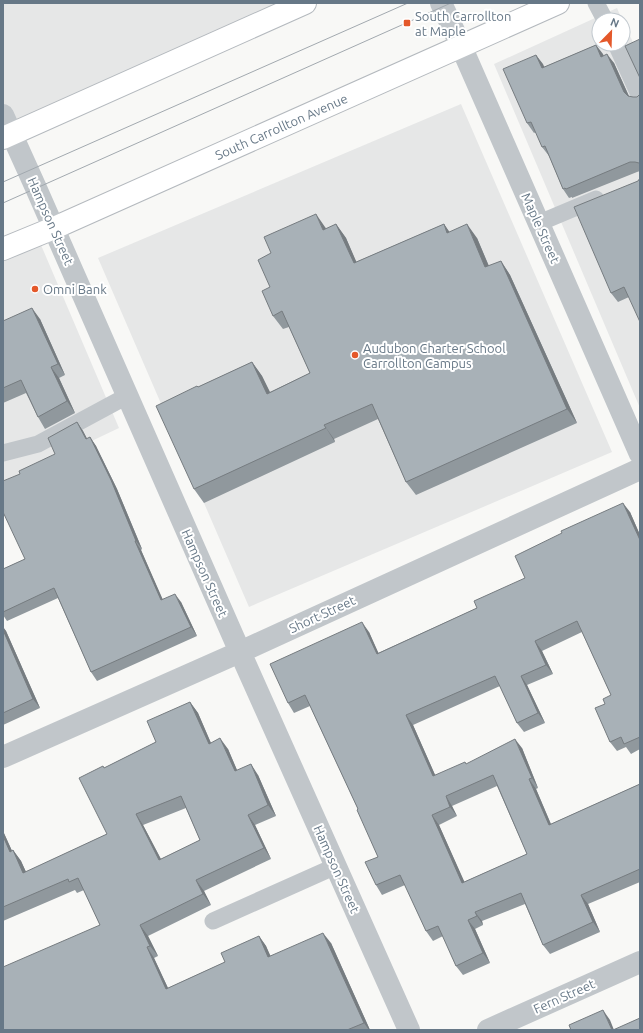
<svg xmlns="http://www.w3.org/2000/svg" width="643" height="1033" font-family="Ubuntu,sans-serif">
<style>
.built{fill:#e6e7e7}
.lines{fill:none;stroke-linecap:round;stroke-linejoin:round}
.secondary-casing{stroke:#b4b9be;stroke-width:24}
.service{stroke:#c1c6ca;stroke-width:17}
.minor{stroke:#c1c6ca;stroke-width:22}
.secondary{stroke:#fff;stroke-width:22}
.tram{stroke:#a2a9af;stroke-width:1}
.wall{fill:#90989d;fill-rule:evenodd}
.shaded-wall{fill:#767c80}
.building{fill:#a8b1b7;stroke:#767c80;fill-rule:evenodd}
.poi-dot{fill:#e4582a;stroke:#fff;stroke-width:1.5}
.labels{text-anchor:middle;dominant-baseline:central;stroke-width:4;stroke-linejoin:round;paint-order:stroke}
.poi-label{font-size:13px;fill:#677887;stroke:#fff;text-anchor:start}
.street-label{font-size:13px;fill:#677887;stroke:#fff}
</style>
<rect width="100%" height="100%" fill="#f8f8f6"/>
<path class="built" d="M3,3H305L12,134L3,115Z
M617,8L622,20H599V44H623V22L633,42L640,75V408L494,64Z
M461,104L612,452L249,607L98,258Z
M41,245L119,428L3,483V261Z"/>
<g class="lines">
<defs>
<g id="secondary">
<path d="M3,138L305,3"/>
<path id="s1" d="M3,249L54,228L558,3"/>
</g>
</defs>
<use href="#secondary" class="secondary-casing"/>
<path class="service" d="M596,3L605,20
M616,44L640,97
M539,223L596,199
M3,453L38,444L127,396
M213,921L336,866"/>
<path class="minor" d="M441,3L461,46L640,454
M3,115L36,188L240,652L409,1030
M3,757L240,652L640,469
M488,1030L640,962"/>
<use href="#secondary" class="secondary"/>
<path class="tram" d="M3,182L408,3
M3,203L451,3"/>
</g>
<path class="wall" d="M596,45L603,56L614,63L629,96L633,97H637L640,94V171L637,172L572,198V197L569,198L563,189L549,156L542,147L536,132L534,133L527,123L536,55L544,67Z
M638,181L629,297L618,302L611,293Z
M336,224L346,238L356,262L444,224L449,232L477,238L489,266L501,261L510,275L577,423L416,495L406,482L378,419L334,439L335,442L204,503L194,489L198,387L252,362L262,376L270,392L310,373L289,327L283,329L273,316L270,287L325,227L326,229Z
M40,319L65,375L59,378L75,413L45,429L38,417L26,393L3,403V321Z
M77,422L83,431L87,439L90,437L96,446L117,489L142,549L141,550L162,599L181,602L197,636L97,681L91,672L58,598L7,621L3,615V569L25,559L55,454Z
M630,512L640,535V749L631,754L626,747L617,751L610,742L605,704L611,695L582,632L542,651L553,674L527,685L545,723L524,732L517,723L500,686L413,725L435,775L467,764L522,748L538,788L536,789L551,824L640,784V882L588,904L600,932L550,954L543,945L525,904L482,921L483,925L475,929L490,963L463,975L456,966L443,936L433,941L426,931L405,885L382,895L376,885L378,857L358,809L310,706L294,713L288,703L369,632L378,653L477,608L525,578ZM497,786L527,854L464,882L439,825L457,816L452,806Z
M3,627L6,631L40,708L3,725Z
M190,702L198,713L211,743L228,749L237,770L258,775L276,816L255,825L271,859L204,891L211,905L148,936L158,956L154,958L168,988L225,962L259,936L266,946L270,956L331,943L370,1030H3L100,925L84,890L77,893L75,890L3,921V831L12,851L13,850L21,861L26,872L107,834L104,768L156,742ZM186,808L200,840L161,859L143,825Z"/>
<path class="shaded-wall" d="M596,45L603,54L608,66L601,57Z
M607,54L614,63L631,101L624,92Z
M536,55L543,64L549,78L542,68Z
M316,214L325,227L333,244L323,230Z
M336,224L346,238L363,277L354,263Z
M444,224L453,237L447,233Z
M467,224L477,238L495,281L485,267Z
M501,261L510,275L577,423L567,409Z
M32,308L40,319L65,375L58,364Z
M252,362L262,376L277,407L267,394Z
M51,367L59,378L75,413L67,401Z
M77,422L83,431L92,448L86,439Z
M324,425L334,439L335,442L326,428Z
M90,437L96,446L117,489L142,549L136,541Z
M623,503L630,512L640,535V540Z
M135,541L141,550L167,609L161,600Z
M175,594L181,602L197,636L191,627Z
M362,622L369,632L383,663L377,654Z
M3,627L6,631L40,708L33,699L3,630Z
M535,641L542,651L553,674L546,665Z
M521,676L527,685L545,723L538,713Z
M190,702L198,713L216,755L209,744Z
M406,715L413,725L440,786L433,776Z
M220,738L228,749L242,782L235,771Z
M515,739L522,748L538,788L532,778Z
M251,764L258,775L276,816L268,805Z
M529,779L536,789L555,834L549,825Z
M446,796L452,806L457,816L450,807Z
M136,814L143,825L167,871L159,860Z
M248,815L255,825L271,859L264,848Z
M432,815L439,825L469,892L462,883Z
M3,831L17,862L10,852L3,836Z
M13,850L21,861L31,883L23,873Z
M196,880L204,891L211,905L203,894Z
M581,895L588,904L600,932L593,922Z
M475,912L482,921L483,925L477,916Z
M468,920L475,929L490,963L483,953Z
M140,925L148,936L158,956L150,946Z
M323,933L331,943L370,1030H369L364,1023Z
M259,936L266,946L276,968L268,957Z
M147,947L154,958L173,999L166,989Z
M603,1010L610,1020L614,1030H612Z"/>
<path class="building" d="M640,39V78L625,46Z
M596,45L601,57L607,54L624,92L628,96L633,97H637L640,94V164L639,163L635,162H630L566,189L565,188L563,189L545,146L542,147L531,122L527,123L503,69L536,55L542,68Z
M640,178V322L624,287L611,293L574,207L638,181Z
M316,214L323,230L336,224L354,263L444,224L447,233L467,224L485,267L501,261L567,409L406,482L372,404L324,425L326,428L194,489L156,406L197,386L198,387L252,362L267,394L310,373L282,311L273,316L262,291L270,287L258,260L271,253L264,237Z
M32,308L58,364L51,367L67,401L38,417L21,380L3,388V321Z
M77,422L86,439L90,437L111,480L136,541H135L161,600L175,594L191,627L91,672L54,588L3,612V569L25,559L3,512V481L20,474L19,471L55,454L48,438Z
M623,503L640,540V737L624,744L621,737L610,742L595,708L605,704L603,699L611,695L577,621L535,641L546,665L521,676L538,713L517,723L495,676L406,715L433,776L465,762L466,764L515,739L532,778L529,779L549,825L640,784V869L581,895L593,922L543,945L521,893L475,912L477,916L468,920L483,953L456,966L438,926L426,931L400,875L376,885L365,862L378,857L357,810L358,809L305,695L288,703L270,664L362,622L377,654L477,608L474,601L525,578L515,556L562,533L561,531ZM493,775L527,854L462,883L432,815L450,807L446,796Z
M3,630L33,699L3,713Z
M190,702L209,744L220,738L235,771L251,764L268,805L248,815L264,848L196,880L203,894L140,925L150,946L147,947L166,989L225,962L221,953L259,936L268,957L323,933L364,1023L347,1030H3V967L100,925L78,878L69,882L68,879L3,907V836L10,852L13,850L23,873L107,834L79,778L103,766L104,768L156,742L147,721ZM181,796L200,840L159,860L136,814Z
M603,1010L612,1030H571L569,1025Z
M640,1018V1030H613Z"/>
<g class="poi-dot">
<rect x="403" y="19" width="8" height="8" rx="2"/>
<circle cx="35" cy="289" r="4"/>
<circle cx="355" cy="355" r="4"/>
</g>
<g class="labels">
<g class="poi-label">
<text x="415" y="16">South Carrollton<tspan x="415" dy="15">at Maple</tspan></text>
<text x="43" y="289">Omni Bank</text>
<text x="363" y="348">Audubon Charter School<tspan x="363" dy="15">Carrollton Campus</tspan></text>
</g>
<g class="street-label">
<text stroke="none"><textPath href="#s1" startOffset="304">South Carrollton Avenue</textPath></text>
<text transform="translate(51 221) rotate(66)">Hampson Street</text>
<text transform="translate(541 228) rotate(66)">Maple Street</text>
<text transform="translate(205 573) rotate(66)">Hampson Street</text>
<text transform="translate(322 614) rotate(-25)">Short Street</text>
<text transform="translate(337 869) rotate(66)">Hampson Street</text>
<text transform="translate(564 996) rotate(-24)">Fern Street</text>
</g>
</g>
<rect width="643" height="1033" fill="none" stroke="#677887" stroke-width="8"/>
<g transform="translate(611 32) rotate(23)"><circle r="19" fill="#ffffff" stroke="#c2c9cf"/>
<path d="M0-3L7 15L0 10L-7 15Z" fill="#e4582a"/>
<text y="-6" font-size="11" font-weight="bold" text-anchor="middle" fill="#677887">N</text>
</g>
</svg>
